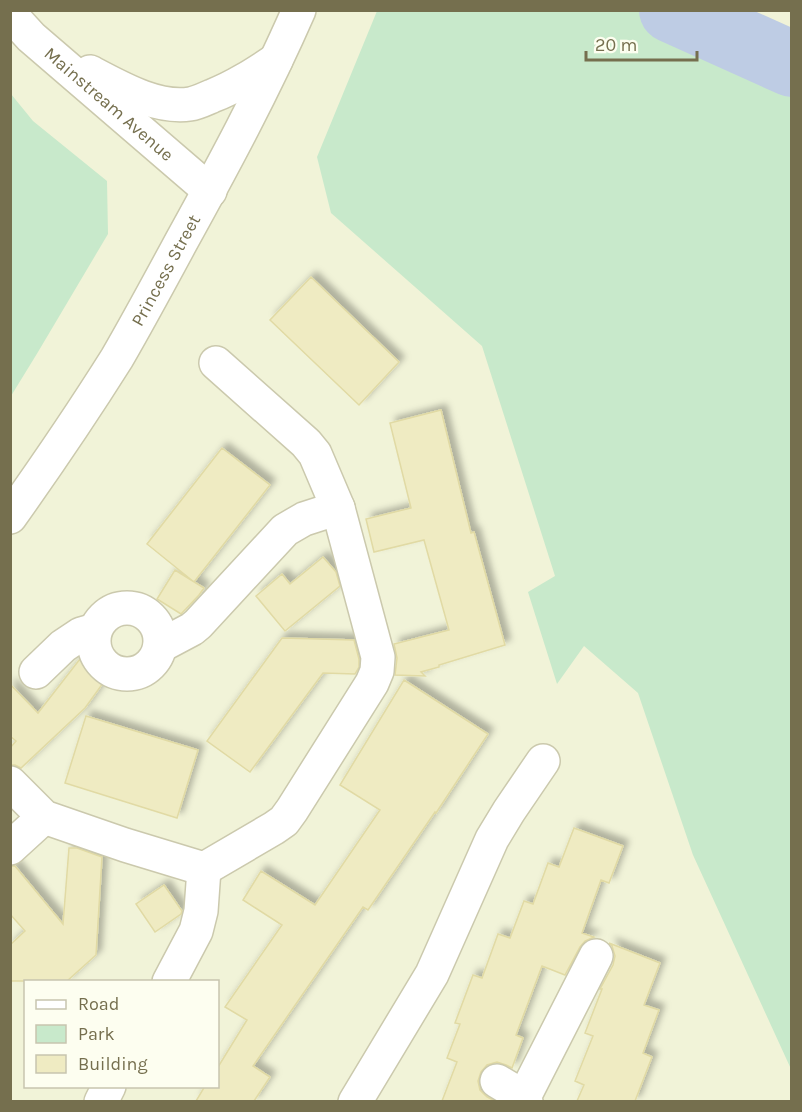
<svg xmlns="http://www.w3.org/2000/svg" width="802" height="1112" font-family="Karla,sans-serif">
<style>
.residential{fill:#f1f3d8;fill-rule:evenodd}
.green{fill:#c8e9cb}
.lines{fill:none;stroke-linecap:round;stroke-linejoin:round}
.river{stroke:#becce4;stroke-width:66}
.building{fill:#efebc2;stroke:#e1daa4;stroke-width:1.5;filter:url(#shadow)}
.minor-casing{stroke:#cbc9ad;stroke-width:36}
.minor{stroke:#fff;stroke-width:33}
.labels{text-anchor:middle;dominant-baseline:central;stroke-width:6;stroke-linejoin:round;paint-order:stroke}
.street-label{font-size:18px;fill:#756f4e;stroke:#fdfef0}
</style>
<defs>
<filter id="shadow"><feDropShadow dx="5.5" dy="-5.5" stdDeviation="3" flood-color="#0004"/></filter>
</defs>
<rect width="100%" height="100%" fill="#f9fbe9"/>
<path class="residential" d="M10,11H791V1101H11ZM26,982H218V1086H26Z"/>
<path class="green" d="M377,11H672L791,64V1069L693,855L638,693L584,646L557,684L528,592L555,576L482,346L331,213L317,157Z
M11,94L33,121L107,181L108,234L38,352L11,396Z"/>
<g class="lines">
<path class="river" d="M672,10L792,64"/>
</g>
<path class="building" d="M311,277L399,362L359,405L270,320Z
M441,410L471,533L474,532L505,645L439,665V667L421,672L425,676L395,675L397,658L394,644L449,630L424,540L374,552L366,519L411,508L390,423Z
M222,448L270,485L194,582L147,544Z
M323,557L336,572L340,586L285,631L256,596L282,574L290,584Z
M175,570L204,588L199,595L181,614L157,599Z
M282,638L354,640L359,659V667L355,674L323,673L250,772L207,741Z
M80,659L106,679L85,708L21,768L15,765H10V748L16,741L10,736V684L38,713Z
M404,680L488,734L436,813L435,812L368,910L363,907L253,1066L270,1077L254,1101H196L205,1086H218V1067L247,1020L225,1007L282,925L243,900L261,871L315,905L380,810L340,785Z
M86,716L198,750L177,818L65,783Z
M574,828L623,846L609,883L601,880L582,933L594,937L585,941L580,947L565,975L542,966L516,1035L523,1038L512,1068L506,1065L497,1062L487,1065L481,1072L478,1081L480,1090L487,1097L495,1101H442L457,1062L447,1058L460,1024L455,1023L473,975L482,978L498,934L510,938L524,901L533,904L548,863L559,867Z
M69,848H77L102,857L96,955L67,981H10V945L25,931L10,914V866H15L63,924Z
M164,885L182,911L181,914L155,932L136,904Z
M609,943L660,963L644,1005L659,1010L643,1053L652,1057L635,1101H577L584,1085L575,1081L593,1036L585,1033L602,989H600L613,965L615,956L612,946Z"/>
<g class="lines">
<defs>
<g id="minor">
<path id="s1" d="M10,14L31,37L210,191"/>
<path d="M90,72C119,87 156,109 190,104C197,103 205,99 212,96C235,87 255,74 276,60"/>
<path id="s2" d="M10,517C47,465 83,412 117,358C139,320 160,281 181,242C223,166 264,90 299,10"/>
<circle cx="127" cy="641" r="33"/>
<path d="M160,646L192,629L198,624L285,530L304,519L338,508"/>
<path d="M36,672L63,646L81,634L95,630"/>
<path d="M10,783L44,817L125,845L204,869L274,828L284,821L292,810L372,683L377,671L378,657L338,508L315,454L306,443L216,363"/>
<path d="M10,848L44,817"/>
<path d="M169,982L196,931L201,911L204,869"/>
<path d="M497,1081L524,1097"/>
<path d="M101,1102L109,1086"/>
<path d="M355,1102L432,974L492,839L509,811L543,761"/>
<path d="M526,1102L524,1097L596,956"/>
</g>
</defs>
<use href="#minor" class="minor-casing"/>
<use href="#minor" class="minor"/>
</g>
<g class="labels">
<g class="street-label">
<text stroke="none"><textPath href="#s1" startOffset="134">Mainstream Avenue</textPath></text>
<text stroke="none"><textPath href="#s2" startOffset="292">Princess Street</textPath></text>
</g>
</g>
<rect width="802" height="1112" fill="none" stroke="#756f4e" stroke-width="24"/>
<rect x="24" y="980" width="195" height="108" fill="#fdfef0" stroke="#c7c5af" stroke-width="1.5"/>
<rect x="36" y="1000" width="30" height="9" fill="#ffffff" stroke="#c7c5af" stroke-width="1.5"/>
<text x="78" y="1010" font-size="18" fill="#756f4e">Road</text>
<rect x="36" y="1025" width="30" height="18" fill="#c8e9cb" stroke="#c7c5af" stroke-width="1.5"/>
<text x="78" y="1040" font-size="18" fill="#756f4e">Park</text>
<rect x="36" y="1055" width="30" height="18" fill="#efebc2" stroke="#c7c5af" stroke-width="1.5"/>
<text x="78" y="1070" font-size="18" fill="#756f4e">Building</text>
<path d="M586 51v9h111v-9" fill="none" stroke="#756f4e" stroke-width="3"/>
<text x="595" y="51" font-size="18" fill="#756f4e" stroke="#fdfef0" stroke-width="4.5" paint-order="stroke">20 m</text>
</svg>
